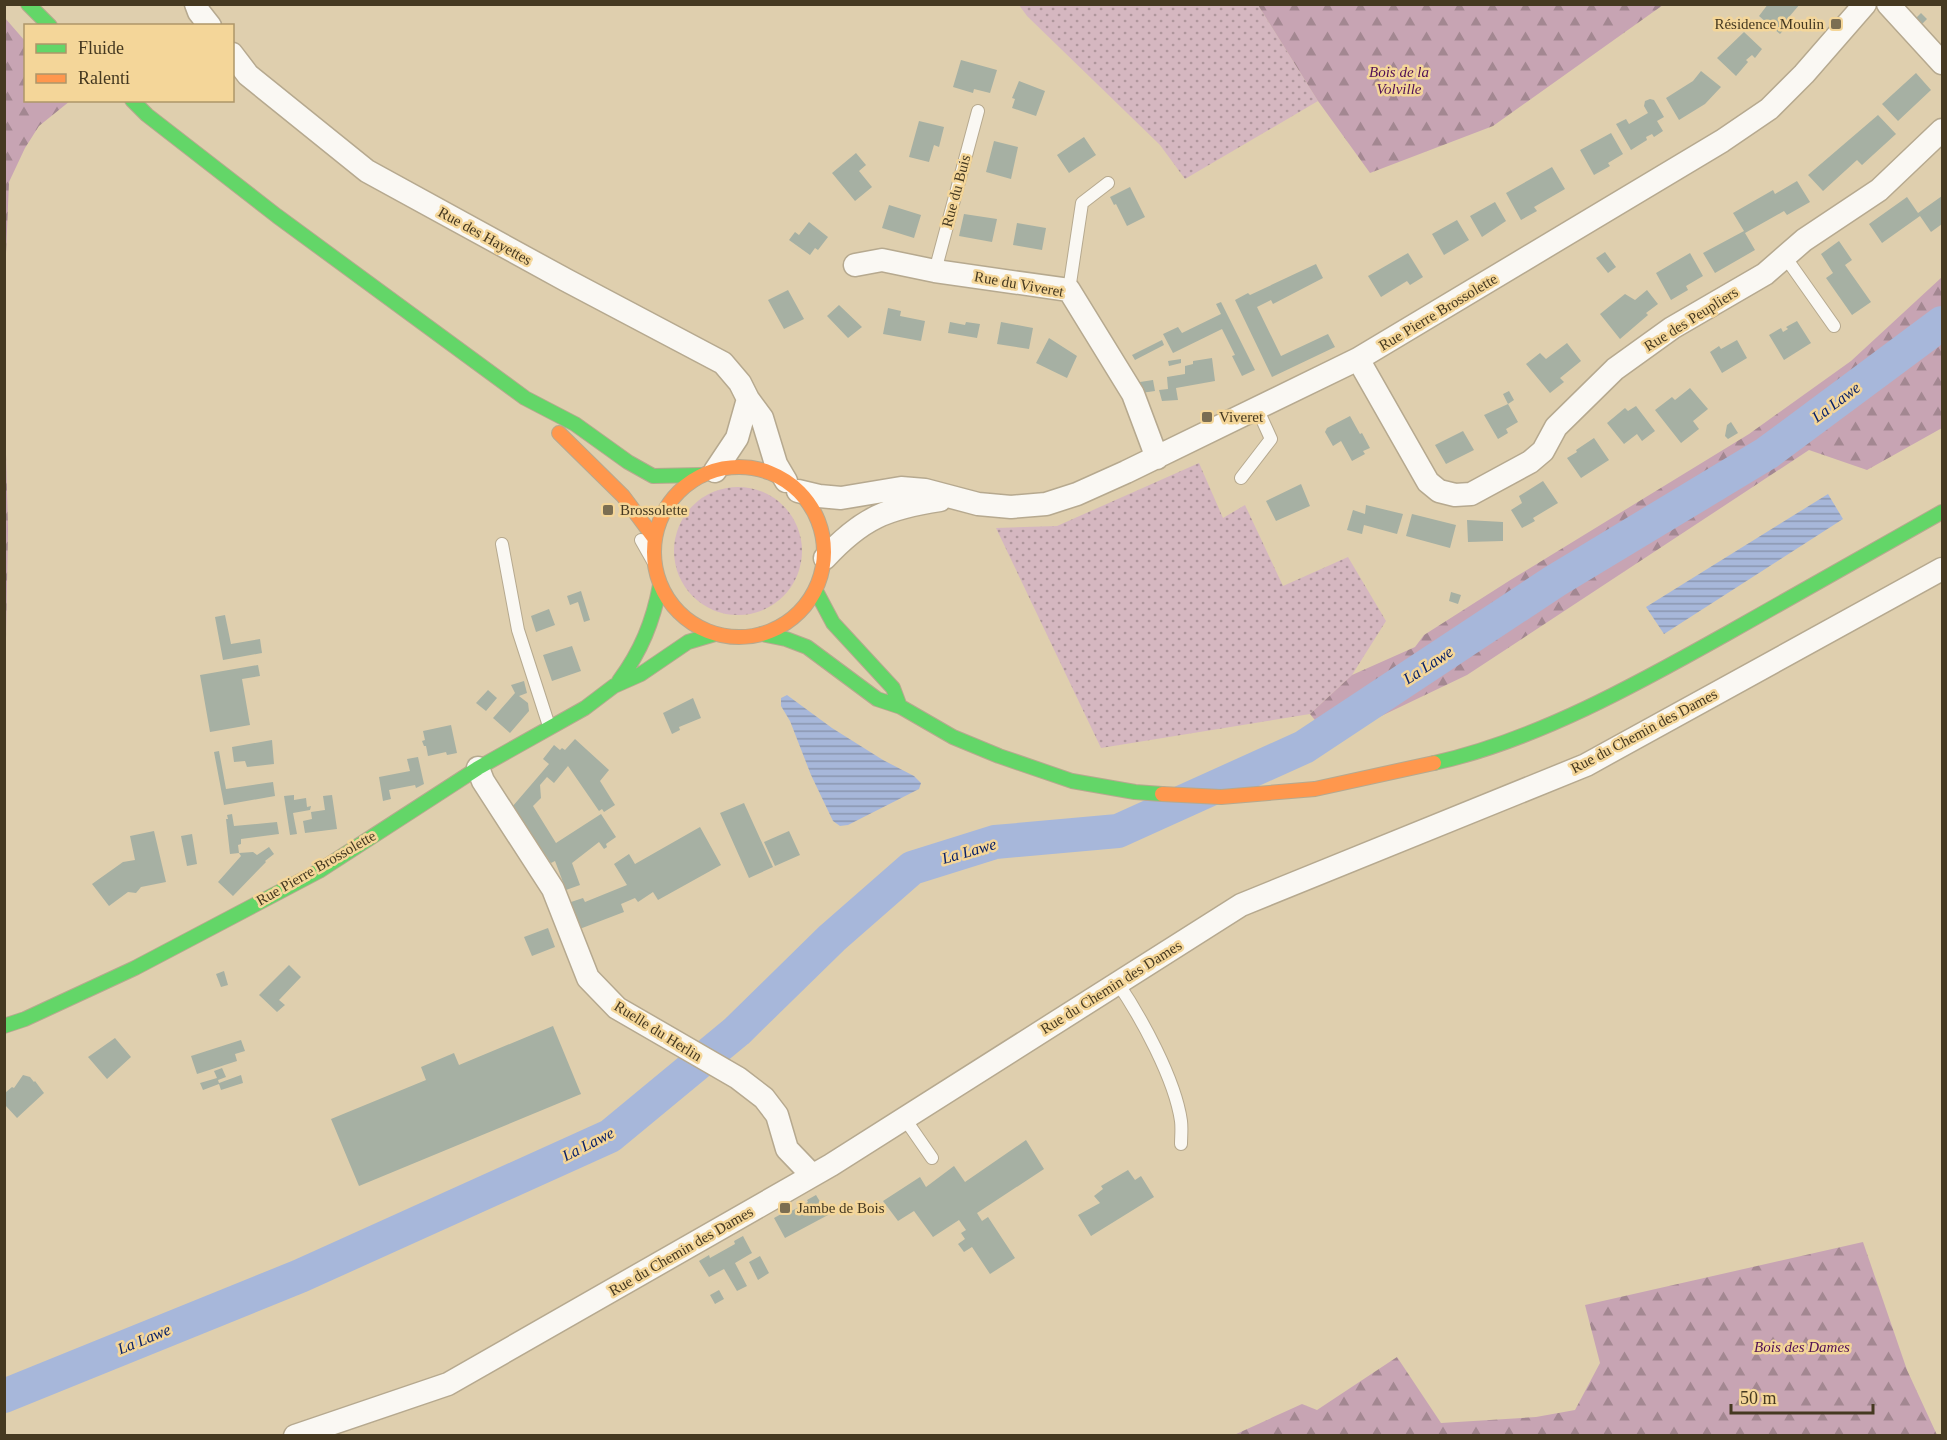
<svg xmlns="http://www.w3.org/2000/svg" width="1947" height="1440" font-family="Georgia,serif">
<style>
.grass{fill:url(#grass-dots)}
.forest{fill:url(#forest-firs)}
.water{fill:url(#water-rules)}
.lines{fill:none;stroke-linecap:round;stroke-linejoin:round}
.river{stroke:#a7b7da;stroke-width:34}
.building{fill:#a6b0a3}
.lane-casing{stroke:#b6a98f;stroke-width:14}
.street-casing{stroke:#b6a98f;stroke-width:25}
.fast-casing{stroke:#b6a98f;stroke-width:16}
.slow-casing{stroke:#b6a98f;stroke-width:16}
.lane{stroke:#faf8f3;stroke-width:12}
.street{stroke:#faf8f3;stroke-width:22}
.fast{stroke:#63d668;stroke-width:14}
.slow{stroke:#ff974d;stroke-width:14}
.poi-dot{fill:#7b6e52;stroke:#f4d699;stroke-width:2}
.labels{text-anchor:middle;dominant-baseline:central;stroke-width:5;stroke-linejoin:round;paint-order:stroke}
.poi-label{font-size:15px;fill:#453921;stroke:#f4d699;text-anchor:start}
.park-label{font-size:15px;font-style:italic;fill:#501055;stroke:#f4d699}
.street-label{font-size:15px;fill:#453921;stroke:#f4d699}
.water-label{font-size:16px;font-style:italic;fill:#092168;stroke:#f4d699}
</style>
<defs>
<pattern id="grass-dots" width="8" height="8" patternUnits="userSpaceOnUse" patternTransform="scale(1.5)"><rect width="8" height="8" fill="#d5b7c0"/><path d="M2 2h.1M6 6h.1" fill="none" stroke="#af969c" stroke-width="1.8" stroke-linecap="round"/></pattern>
<pattern id="forest-firs" width="22" height="20" patternUnits="userSpaceOnUse" patternTransform="scale(1.5)"><rect width="22" height="20" fill="#c7a4b3"/><path d="M5 1l3.5 6h-7zM16 11l3.5 6h-7z" fill="#a38791"/></pattern>
<pattern id="water-rules" width="6" height="5" patternUnits="userSpaceOnUse" patternTransform="scale(1.5)"><rect width="6" height="5" fill="#a7b7da"/><path d="M0 2.5h6" fill="none" stroke="#8a96b0"/></pattern>
</defs>
<rect width="100%" height="100%" fill="#dfcfae"/>
<path class="grass" d="M1019,5H1258L1318,101L1185,179L1160,145L1027,16Z
M1199,463L1223,518L1245,505L1283,586L1348,557L1386,621L1352,675L1310,714L1101,748L996,528L1057,526Z
M674 551a64 64 0 1 1 128 0a64 64 0 1 1-128 0Z"/>
<path class="forest" d="M1258,5H1663L1493,126L1370,173L1318,101Z
M5,18L25,41L26,100L70,101L39,126L25,148L9,182L5,278Z
M1942,277V428L1867,470L1809,450L1467,675L1331,740L1310,714L1352,675L1415,647L1424,635L1512,579L1749,434L1851,361Z
M5,417L8,529L5,693L4,417Z
M1863,1242L1907,1370L1937,1435H1234L1302,1404L1317,1410L1397,1357L1441,1423L1536,1417L1575,1410L1600,1363L1585,1305Z"/>
<path class="water" d="M1828,494L1843,519L1664,634L1646,607Z
M787,695L832,728L883,760L914,776L921,783L919,789L848,825L840,826L833,821L811,775L790,721L781,706V698Z"/>
<g class="lines">
<path class="river" d="M4,1396L300,1276L610,1136L737,1031L832,938L912,868L995,842L1118,831L1304,747L1555,581L1767,453L1942,323"/>
</g>
<path class="building" d="M1768,4H1800L1783,24L1786,27L1780,34L1759,16Z
M1921,13L1927,19L1921,25L1915,19Z
M1744,32L1762,49L1755,58L1752,55L1746,60L1748,62L1736,76L1717,58Z
M961,60L997,70L990,93L974,89L973,93L953,87Z
M1701,71L1721,87L1705,104L1679,120L1666,98L1693,81Z
M1916,73L1931,90L1898,121L1882,104Z
M1019,81L1045,91L1036,116L1012,108L1015,99L1012,98Z
M1650,99L1654,100L1664,117L1657,121L1663,131L1654,137L1652,134L1646,137L1647,140L1631,150L1616,124L1626,119L1629,124L1648,113L1644,106L1645,101Z
M1878,115L1896,134L1862,165L1857,160L1823,191L1808,175Z
M919,121L944,127L939,147L934,145L929,162L909,157Z
M1611,133L1623,154L1608,163L1610,166L1594,175L1580,150Z
M1084,137L1096,155L1069,173L1057,155Z
M994,141L1018,147L1011,179L986,172Z
M856,153L866,165L859,171L872,187L855,201L832,173Z
M1552,167L1565,189L1534,207L1537,211L1521,220L1506,193Z
M1797,181L1810,202L1787,215L1784,211L1745,233L1755,250L1715,273L1703,253L1744,231L1733,213L1773,190L1775,194Z
M1130,187L1145,217L1127,226L1116,204L1114,205L1110,197Z
M1942,196V224L1931,232L1920,216L1882,243L1869,224L1907,197L1918,213Z
M1495,202L1506,221L1482,237L1470,216Z
M889,205L921,215L914,238L882,228Z
M964,214L997,219L992,242L959,236Z
M1457,220L1469,240L1444,255L1432,234Z
M809,222L828,237L818,250L815,248L810,255L789,240L795,232L799,235Z
M1017,223L1046,228L1042,250L1013,245Z
M1839,241L1852,260L1845,265L1871,302L1852,315L1826,278L1833,273L1821,254Z
M1605,252L1616,267L1608,273L1596,258Z
M1408,253L1423,277L1410,285L1407,281L1381,297L1368,276Z
M1690,253L1703,276L1686,286L1688,290L1671,300L1656,273Z
M1316,264L1323,278L1273,304L1271,300L1257,307L1281,356L1328,334L1335,347L1272,377L1235,300L1248,293L1250,295Z
M788,290L804,319L784,329L768,300Z
M1647,290L1658,304L1646,313L1648,315L1620,339L1600,314L1625,294L1635,300Z
M1221,302L1255,370L1242,376L1232,356L1235,355L1222,329L1173,353L1163,334L1178,327L1182,333L1221,314L1216,304Z
M839,305L862,327L848,338L827,316Z
M888,308L901,311L900,316L925,321L921,341L883,334Z
M1797,321L1811,343L1784,360L1769,335L1781,328L1783,332L1788,329L1786,327Z
M950,322L965,325L966,322L980,324L977,338L948,333Z
M1001,322L1033,328L1029,349L997,344Z
M1049,338L1077,356L1067,378L1036,363Z
M1162,340L1164,345L1135,360L1132,355Z
M1737,340L1747,358L1722,373L1710,352L1719,346L1721,349Z
M1567,343L1581,361L1560,378L1564,382L1550,393L1526,364L1540,353L1546,359Z
M1212,358L1215,381L1176,388L1178,400L1162,401L1159,390L1168,389L1167,377L1185,374V366L1193,364V361Z
M1181,359V363L1169,366L1168,361Z
M1153,380L1155,391L1141,393L1140,382Z
M1690,388L1708,409L1693,421L1699,429L1681,443L1655,410L1672,397L1675,400Z
M1509,391L1514,400L1508,404L1503,394Z
M1508,404L1518,422L1506,429L1508,433L1498,439L1484,415Z
M1636,406L1655,431L1642,441L1637,434L1624,444L1607,423L1625,408L1628,411Z
M1350,416L1360,434L1362,433L1370,448L1363,451L1365,454L1352,461L1341,441L1333,446L1325,432L1327,428Z
M1731,422L1738,433L1728,439L1725,436L1727,425Z
M1463,431L1474,450L1446,464L1435,445Z
M1594,438L1609,460L1581,478L1567,458L1577,452L1576,450Z
M1543,481L1558,503L1533,518L1535,521L1522,528L1511,510L1522,503L1519,496Z
M1301,484L1310,506L1276,521L1266,501Z
M1366,505L1403,514L1397,534L1364,525L1362,534L1347,530L1353,510L1365,514Z
M1412,514L1456,525L1450,548L1406,536Z
M1467,520L1503,522V541L1468,542Z
M581,591L590,620L584,622L578,602L570,605L567,596Z
M1451,592L1461,595L1458,604L1449,601Z
M549,609L555,625L536,632L531,616Z
M225,615L231,644L260,639L262,653L223,660L215,617Z
M572,646L581,671L552,681L543,655Z
M258,665L260,676L242,679L250,725L210,732L200,675Z
M524,681L527,693L519,696L528,703L529,711L510,733L493,718L515,693L511,685Z
M488,690L497,698L486,711L476,703Z
M693,698L701,718L679,727L680,730L672,734L663,713Z
M451,725L457,753L447,755L446,752L428,756L426,746H424L422,741L425,740L423,731Z
M575,739L609,770L600,781L615,805L604,812L602,809L599,811L568,766L554,783L547,777L540,785L541,798L533,806L556,843L601,814L616,837L606,844L607,847L604,849L599,842L572,863L580,885L566,890L555,861L551,863L512,807L549,764L543,759L554,745L560,750L562,748L565,750Z
M272,740L274,764L247,767L245,761L234,762L232,747Z
M219,751L226,789L273,782L275,796L224,805L214,752Z
M418,757L424,784L416,788L415,785L389,790L391,799L383,801L379,777L410,771L407,759Z
M294,795V800L306,798L307,807L311,806L310,810L293,813L297,834L290,835L284,796Z
M332,795L337,829L305,833L303,821L312,819L311,812L325,810L323,796Z
M744,803L773,867L749,878L720,813Z
M232,814L234,826L277,822L279,834L241,839V844L238,845L239,853L230,854L226,819H228L227,815Z
M700,827L721,865L658,900L653,892L638,902L635,898L621,904L624,912L577,930L568,903L583,898L585,902L627,885L614,864L629,854L635,864Z
M154,831L166,882L141,887L136,893L128,892L109,906L92,884L123,862L135,860L130,836Z
M789,831L800,855L775,866L764,842Z
M192,834L197,864L187,866L181,836Z
M269,847L274,854L265,861L266,862L233,896L218,882L241,856L239,853L253,852L257,855Z
M548,928L555,947L532,956L524,937Z
M289,965L301,977L279,1000L285,1005L277,1012L259,995Z
M224,971L228,985L221,987L216,974Z
M553,1026L581,1094L359,1186L331,1119L426,1080L421,1067L454,1053L459,1065Z
M115,1038L131,1057L107,1079L88,1057Z
M241,1040L245,1051L235,1054L237,1061L197,1074L191,1056Z
M222,1068L226,1077L218,1080L219,1083L241,1075L243,1083L221,1090L219,1084L203,1090L200,1083L217,1078L214,1071Z
M23,1075L30,1077L34,1082L35,1081L44,1093L17,1118L5,1105V1093L12,1087L14,1088Z
M1026,1140L1044,1169L977,1213L982,1221L988,1217L1015,1258L990,1274L972,1247L964,1252L958,1244L965,1239L961,1233L966,1230L959,1220L933,1237L914,1211L898,1221L883,1201L920,1177L926,1187L954,1166L965,1182Z
M1128,1170L1135,1180L1141,1176L1154,1197L1091,1236L1078,1215L1100,1203L1094,1196L1103,1189L1101,1186Z
M816,1195L828,1215L785,1238L774,1218L783,1213L784,1215L808,1202L807,1200Z
M743,1236L752,1253L735,1263L747,1286L737,1291L724,1269L709,1277L699,1261L709,1255L710,1258L735,1244L734,1241Z
M760,1256L769,1273L758,1280L749,1262Z
M719,1290L724,1299L715,1304L710,1295Z"/>
<g class="lines">
<defs>
<path id="lane" d="M1786,258L1834,326
M935,271L978,111
M1069,290L1082,203L1108,183
M1241,478L1271,439L1257,408
M641,540L654,563
M502,544L518,630L549,726
M1117,982C1141,1017 1175,1079 1181,1121C1182,1129 1181,1137 1181,1144
M905,1119L932,1158"/>
<path id="street" d="M196,4L199,12L210,26
M1888,4L1942,63
M232,54L248,75L367,171L566,280L723,363L740,383L748,399L762,418L776,464L786,481
M855,265L882,260L935,271L1069,290L1133,394L1157,458
M1358,359L1428,482L1439,491L1455,495L1471,494L1530,462L1543,451L1556,427L1615,369L1672,328L1765,274L1804,240L1879,190L1942,130
M715,471L737,438L748,399
M798,491L819,496L841,498L901,488L925,490L978,504L1011,507L1046,504L1077,494L1126,472L1358,359L1722,141L1769,109L1804,74L1865,4
M825,558C862,518 887,508 940,500
M478,768L483,781L553,889L588,978L617,1008L738,1078L764,1098L777,1115L787,1149L811,1174
M295,1436L448,1384L831,1165L1241,905L1586,765L1942,569"/>
<path id="fast" d="M28,4L50,26
M132,100L147,115L277,216L525,398L575,424L628,462L653,476L702,475
M816,591L833,623L893,688L899,704
M762,634L786,639L807,647L877,699L901,707L953,737L999,756L1072,781L1135,792L1162,794
M619,681C641,651 653,622 660,585
M1434,763C1535,741 1639,683 1728,633C1800,592 1871,552 1942,512
M4,1026L25,1019L135,968L319,871L478,768L585,708L614,686L641,674L688,642L715,634"/>
<path id="slow" d="M559,433L623,496L655,539
M654 552a85 85 0 1 1 170 0a85 85 0 1 1-170 0Z
M1162,794L1221,797L1315,789L1434,763"/>
</defs>
<use href="#lane" class="lane-casing"/>
<use href="#street" class="street-casing"/>
<use href="#fast" class="fast-casing"/>
<use href="#slow" class="slow-casing"/>
<use href="#lane" class="lane"/>
<use href="#street" class="street"/>
<use href="#fast" class="fast"/>
<use href="#slow" class="slow"/>
</g>
<g class="poi-dot">
<rect x="1830" y="18" width="12" height="12" rx="3"/>
<rect x="1201" y="411" width="12" height="12" rx="3"/>
<rect x="602" y="504" width="12" height="12" rx="3"/>
<rect x="779" y="1202" width="12" height="12" rx="3"/>
</g>
<g class="labels">
<g class="poi-label">
<text x="1824" y="24" text-anchor="end">Résidence Moulin</text>
<text x="1219" y="417">Viveret</text>
<text x="620" y="510">Brossolette</text>
<text x="797" y="1208">Jambe de Bois</text>
</g>
<g class="park-label">
<text x="1399" y="72">Bois de la<tspan x="1399" dy="17">Volville</tspan></text>
<text x="1802" y="1347">Bois des Dames</text>
</g>
<g class="street-label">
<text transform="translate(956 191) rotate(-75)">Rue du Buis</text>
<text transform="translate(485 236) rotate(29)">Rue des Hayettes</text>
<text transform="translate(1019 284) rotate(10)">Rue du Viveret</text>
<text transform="translate(1438 312) rotate(-31)">Rue Pierre Brossolette</text>
<text transform="translate(1691 319) rotate(-32)">Rue des Peupliers</text>
<text transform="translate(1644 731) rotate(-28)">Rue du Chemin des Dames</text>
<text transform="translate(316 868) rotate(-30)">Rue Pierre Brossolette</text>
<text transform="translate(1111 987) rotate(-32)">Rue du Chemin des Dames</text>
<text transform="translate(658 1031) rotate(32)">Ruelle du Herlin</text>
<text transform="translate(681 1251) rotate(-30)">Rue du Chemin des Dames</text>
</g>
<g class="water-label">
<text transform="translate(1836 402) rotate(-37)">La Lawe</text>
<text transform="translate(1428 665) rotate(-33)">La Lawe</text>
<text transform="translate(969 851) rotate(-16)">La Lawe</text>
<text transform="translate(588 1144) rotate(-27)">La Lawe</text>
<text transform="translate(144 1339) rotate(-22)">La Lawe</text>
</g>
</g>
<rect width="1947" height="1440" fill="none" stroke="#453921" stroke-width="12"/>
<rect x="24" y="24" width="210" height="78" fill="#f4d699" stroke="#ae9769" stroke-width="1.5"/>
<rect x="36" y="44" width="30" height="9" fill="#63d668" stroke="#ae9769" stroke-width="1.5"/>
<text x="78" y="54" font-size="18" fill="#453921">Fluide</text>
<rect x="36" y="74" width="30" height="9" fill="#ff974d" stroke="#ae9769" stroke-width="1.5"/>
<text x="78" y="84" font-size="18" fill="#453921">Ralenti</text>
<path d="M1731 1404v9h142v-9" fill="none" stroke="#453921" stroke-width="3"/>
<text x="1740" y="1404" font-size="18" fill="#453921" stroke="#f4d699" stroke-width="4.5" paint-order="stroke">50 m</text>
</svg>
